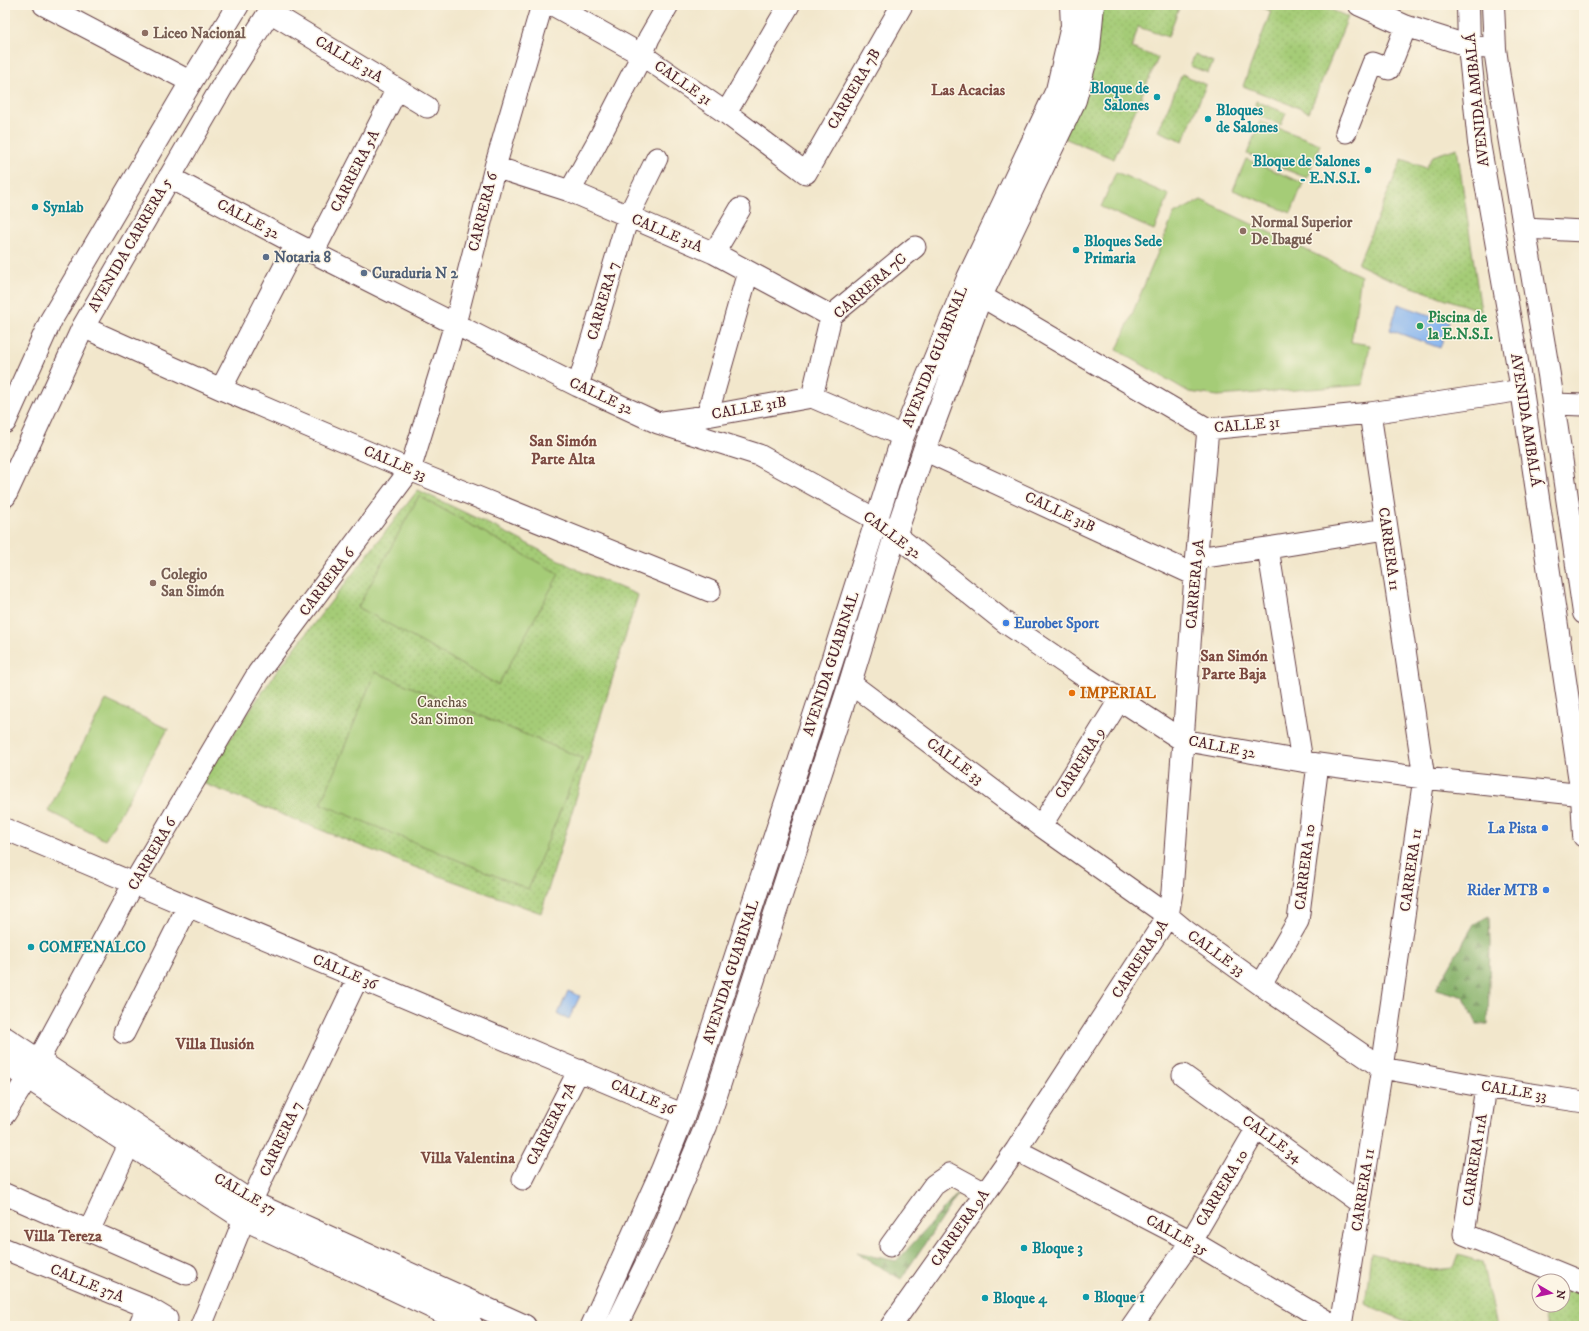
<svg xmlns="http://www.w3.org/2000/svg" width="1589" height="1331" font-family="'IM FELL DW Pica',serif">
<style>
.green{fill:url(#green-dots);stroke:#787651}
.forest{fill:url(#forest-firs);stroke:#67684a}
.pitch{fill:#a5cc77;stroke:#787651}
.water{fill:#85b4ef;stroke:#686a8d}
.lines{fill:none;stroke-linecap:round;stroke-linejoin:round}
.minor-casing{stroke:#633d43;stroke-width:23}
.major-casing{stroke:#633d43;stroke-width:24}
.minor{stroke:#fff;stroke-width:21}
.major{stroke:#fff;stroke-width:22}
.education-dot{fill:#8d6e63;stroke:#fcf5e5;stroke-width:1.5}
.culture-dot{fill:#0f9aa8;stroke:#fcf5e5;stroke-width:1.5}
.service-dot{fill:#5c6f8a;stroke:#fcf5e5;stroke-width:1.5}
.leisure-dot{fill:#2e9e5b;stroke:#fcf5e5;stroke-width:1.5}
.shop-dot{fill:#3f7fe0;stroke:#fcf5e5;stroke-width:1.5}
.food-dot{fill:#e8710a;stroke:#fcf5e5;stroke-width:1.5}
.labels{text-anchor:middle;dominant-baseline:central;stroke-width:3;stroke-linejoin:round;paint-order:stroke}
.education-label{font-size:15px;font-weight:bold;fill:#785e54;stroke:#fcf5e5;text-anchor:start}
.street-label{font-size:15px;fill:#4a1f2b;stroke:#fcf5e5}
.culture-label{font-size:15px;font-weight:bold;fill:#0d838f;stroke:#fcf5e5;text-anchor:start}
.service-label{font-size:15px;font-weight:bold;fill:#4e5e75;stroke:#fcf5e5;text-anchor:start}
.leisure-label{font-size:15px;font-weight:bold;fill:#27864d;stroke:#fcf5e5;text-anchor:start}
.shop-label{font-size:15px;font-weight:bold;fill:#366cbe;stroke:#fcf5e5;text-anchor:end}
.food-label{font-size:15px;font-weight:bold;fill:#c56008;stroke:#fcf5e5;text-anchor:start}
.park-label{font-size:15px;fill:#655342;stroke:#fcf5e5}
.neighbourhood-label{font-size:16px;font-weight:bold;fill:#7c4a41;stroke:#fcf5e5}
</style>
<defs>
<pattern id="green-dots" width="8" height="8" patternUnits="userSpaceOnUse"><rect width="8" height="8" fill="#a5cc77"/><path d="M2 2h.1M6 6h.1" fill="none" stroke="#90af67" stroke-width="1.8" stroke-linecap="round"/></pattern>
<pattern id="forest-firs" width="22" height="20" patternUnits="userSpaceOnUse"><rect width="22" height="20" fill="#84b068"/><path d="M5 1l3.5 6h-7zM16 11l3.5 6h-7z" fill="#6e8f56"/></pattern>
</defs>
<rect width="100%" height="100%" fill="#fcf5e5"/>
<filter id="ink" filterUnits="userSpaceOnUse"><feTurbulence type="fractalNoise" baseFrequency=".025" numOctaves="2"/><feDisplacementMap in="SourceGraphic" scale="8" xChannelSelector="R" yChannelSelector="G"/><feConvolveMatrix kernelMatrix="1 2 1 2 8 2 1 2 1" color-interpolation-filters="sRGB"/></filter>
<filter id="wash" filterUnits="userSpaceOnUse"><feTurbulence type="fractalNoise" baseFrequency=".012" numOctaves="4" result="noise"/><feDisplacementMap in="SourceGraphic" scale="16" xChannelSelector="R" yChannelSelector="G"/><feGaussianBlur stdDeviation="0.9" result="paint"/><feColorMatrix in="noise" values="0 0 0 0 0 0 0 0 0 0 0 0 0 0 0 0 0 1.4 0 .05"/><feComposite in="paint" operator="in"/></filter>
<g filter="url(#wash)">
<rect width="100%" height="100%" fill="#f2e7cc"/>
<path class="green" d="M1097,5H1180L1168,37L1138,27L1132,48L1158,58L1114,159L1064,138Z
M1255,5H1320L1348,17L1309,112L1243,86L1271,11Z
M1195,54L1213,62L1208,73L1190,66Z
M1182,74L1206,85L1183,141L1158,131Z
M1256,101L1286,113L1281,125L1257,115Z
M1457,148L1481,311L1389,279L1358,264L1402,159L1426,168L1433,156Z
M418,490L499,529L580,571L638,595L541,913L409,865L200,782L277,671Z
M1371,1253L1433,1270L1453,1268L1458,1255L1482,1262L1496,1326H1417L1365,1304Z
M1563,1288L1584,1295V1326H1547L1542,1305H1563Z"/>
<path class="forest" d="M1489,916L1490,943L1488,1024H1477L1464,997L1436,989L1474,924Z
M960,1191L901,1279L856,1253L897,1261Z"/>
<path class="pitch" d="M1260,121L1320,144L1307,178L1247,154Z
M1246,159L1303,183L1291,213L1233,190Z
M1116,172L1169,195L1154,230L1101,207Z
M1201,200L1361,276L1351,342L1370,345L1363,385L1218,396L1189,392L1117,350L1174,214Z
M419,496L559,574L498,685L358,607Z
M375,672L582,758L528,889L321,804Z
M106,700L168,729L105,840L48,811Z"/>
<path class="water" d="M1398,304L1449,322L1440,348L1390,330Z
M568,991L580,996L569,1019L558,1014Z"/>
</g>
<g filter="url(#ink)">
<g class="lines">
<defs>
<path id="minor" d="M44,5L191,82
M553,5L642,55L726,113L806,173L902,5
M1359,5L1406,26L1469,46L1495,49
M270,12L427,107
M726,113L789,5
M1346,132L1373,63L1389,69L1406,26
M495,167L570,191L714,253L831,316
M169,177L296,244L578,386L658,423L759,455L877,520L1006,623L1082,675L1182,740L1318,764L1424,778L1584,795
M570,191L596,144L642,55L649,38L668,5
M1524,228L1584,231
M313,253L397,89
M714,253L740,209
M981,296L1208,429L1370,413L1522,390
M83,327L221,389L410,470L710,591
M578,386L628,217L657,158
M221,389L296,244
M812,397L831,316L915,247
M1553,404L1584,405
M707,416L748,272
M663,422L707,416L812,397L903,436
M924,450L1195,575
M1268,548L1302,761
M1197,558L1268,548L1386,529
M850,683L1041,826L1168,916L1186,931L1261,985L1382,1068L1486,1087L1584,1102
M1041,826L1120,699
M5,829L684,1115
M1261,985L1298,921L1318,764
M124,1033L188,906
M1183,1075L1360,1203
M1486,1087L1464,1234L1584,1283
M5,1114L39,1059L134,883L258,673L410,470L455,324L495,167L542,5
M1016,1150L1191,1241L1335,1326
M523,1179L579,1070
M5,1194L187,1274
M89,1231L129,1145
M890,1246L934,1185L950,1174L985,1193
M5,1249L147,1307L167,1319
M139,1326L147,1307
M201,1326L251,1202L358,977
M891,1326L1016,1150L1168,916L1172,892L1195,575L1208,429
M1132,1326L1191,1241L1257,1128
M1341,1326L1382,1068L1424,778L1370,413"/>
<path id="major" d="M1468,5L1469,46L1479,143L1522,390L1582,795L1584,836
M1493,5L1495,49L1499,77L1549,375L1584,613
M5,422L51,320L191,82L238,5
M5,496L83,327L223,85L274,5
M5,1038L251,1202L525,1326
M5,1063L244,1219L472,1326
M592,1326L662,1170L684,1115L832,661L903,436L968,278L1057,90L1072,26L1071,5
M616,1326L658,1240L706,1126L850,683L895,536L924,450L981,296L1075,100L1089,48L1093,5"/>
</defs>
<use href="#minor" class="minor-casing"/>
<use href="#major" class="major-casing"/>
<use href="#minor" class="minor"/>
<use href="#major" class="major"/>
</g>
</g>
<g class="education-dot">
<circle cx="145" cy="33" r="4"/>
<circle cx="1243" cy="231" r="4"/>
<circle cx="153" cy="583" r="4"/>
</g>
<g class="culture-dot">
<circle cx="1157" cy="97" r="4"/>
<circle cx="1208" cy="119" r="4"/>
<circle cx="1368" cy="170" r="4"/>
<circle cx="35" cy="207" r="4"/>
<circle cx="1076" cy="250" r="4"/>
<circle cx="31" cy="947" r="4"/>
<circle cx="1024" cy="1248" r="4"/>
<circle cx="1086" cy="1297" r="4"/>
<circle cx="985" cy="1298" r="4"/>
</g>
<g class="service-dot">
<circle cx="266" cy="257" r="4"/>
<circle cx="364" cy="273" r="4"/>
</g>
<circle class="leisure-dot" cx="1420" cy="326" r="4"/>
<g class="shop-dot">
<circle cx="1006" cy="623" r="4"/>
<circle cx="1545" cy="828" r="4"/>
<circle cx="1546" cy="890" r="4"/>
</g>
<circle class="food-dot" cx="1072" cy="693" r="4"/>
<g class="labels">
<g class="education-label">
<text x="153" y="33">Liceo Nacional</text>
<text x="1251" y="222">Normal Superior<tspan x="1251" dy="17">De Ibagué</tspan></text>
<text x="161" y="574">Colegio<tspan x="161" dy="17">San Simón</tspan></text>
</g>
<g class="street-label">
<text transform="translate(349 59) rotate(31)">CALLE 31A</text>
<text transform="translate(683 83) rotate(35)">CALLE 31</text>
<text transform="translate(854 89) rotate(-60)">CARRERA 7B</text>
<text transform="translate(1477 100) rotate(-96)">AVENIDA AMBALÁ</text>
<text transform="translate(355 171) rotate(-63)">CARRERA 5A</text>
<text transform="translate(483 212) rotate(-76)">CARRERA 6</text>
<text transform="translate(248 219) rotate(28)">CALLE 32</text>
<text transform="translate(667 233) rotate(23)">CALLE 31A</text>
<text transform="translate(130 245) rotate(-60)">AVENIDA CARRERA 5</text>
<text transform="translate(870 286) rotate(-41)">CARRERA 7C</text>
<text transform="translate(603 301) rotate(-74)">CARRERA 7</text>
<text transform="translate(935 357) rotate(-68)">AVENIDA GUABINAL</text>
<text transform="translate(601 396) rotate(25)">CALLE 32</text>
<text transform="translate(749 408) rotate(-10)">CALLE 31B</text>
<text transform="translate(1526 420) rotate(81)">AVENIDA AMBALÁ</text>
<text transform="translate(1247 425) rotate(-5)">CALLE 31</text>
<text transform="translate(395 463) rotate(23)">CALLE 33</text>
<text transform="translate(1060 512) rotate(25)">CALLE 31B</text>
<text transform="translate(892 535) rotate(37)">CALLE 32</text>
<text transform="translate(1389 549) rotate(82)">CARRERA 11</text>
<text transform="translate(327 582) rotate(-53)">CARRERA 6</text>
<text transform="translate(1195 584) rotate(-85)">CARRERA 9A</text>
<text transform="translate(831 664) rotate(-72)">AVENIDA GUABINAL</text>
<text transform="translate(1222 747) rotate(11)">CALLE 32</text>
<text transform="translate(955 761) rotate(37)">CALLE 33</text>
<text transform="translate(1080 763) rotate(-58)">CARRERA 9</text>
<text transform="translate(152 854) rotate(-60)">CARRERA 6</text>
<text transform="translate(1305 867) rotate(-83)">CARRERA 10</text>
<text transform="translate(1411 870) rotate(-82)">CARRERA 11</text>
<text transform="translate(1216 953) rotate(36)">CALLE 33</text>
<text transform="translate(1140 959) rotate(-57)">CARRERA 9A</text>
<text transform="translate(345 972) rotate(23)">CALLE 36</text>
<text transform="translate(731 972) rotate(-72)">AVENIDA GUABINAL</text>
<text transform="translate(1514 1091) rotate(9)">CALLE 33</text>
<text transform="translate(643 1097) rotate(23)">CALLE 36</text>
<text transform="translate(551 1124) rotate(-63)">CARRERA 7A</text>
<text transform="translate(281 1139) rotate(-65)">CARRERA 7</text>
<text transform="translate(1272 1139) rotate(36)">CALLE 34</text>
<text transform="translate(1475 1160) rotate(-81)">CARRERA 11A</text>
<text transform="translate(1222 1188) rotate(-59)">CARRERA 10</text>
<text transform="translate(1363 1190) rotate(-81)">CARRERA 11</text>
<text transform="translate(245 1194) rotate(30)">CALLE 37</text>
<text transform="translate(960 1228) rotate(-55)">CARRERA 9A</text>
<text transform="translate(1177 1235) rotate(29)">CALLE 35</text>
<text transform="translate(87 1283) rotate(22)">CALLE 37A</text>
</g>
<g class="culture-label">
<text x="1149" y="88" text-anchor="end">Bloque de<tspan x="1149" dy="17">Salones</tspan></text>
<text x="1216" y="110">Bloques<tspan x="1216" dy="17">de Salones</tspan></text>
<text x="1360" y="161" text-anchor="end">Bloque de Salones<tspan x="1360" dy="17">- E.N.S.I.</tspan></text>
<text x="43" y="207">Synlab</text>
<text x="1084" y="241">Bloques Sede<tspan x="1084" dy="17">Primaria</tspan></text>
<text x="39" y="947">COMFENALCO</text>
<text x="1032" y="1248">Bloque 3</text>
<text x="1094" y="1297">Bloque 1</text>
<text x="993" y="1298">Bloque 4</text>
</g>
<g class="service-label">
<text x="274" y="257">Notaria 8</text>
<text x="372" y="273">Curaduria N 2</text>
</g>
<g class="leisure-label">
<text x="1428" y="317">Piscina de<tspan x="1428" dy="17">la E.N.S.I.</tspan></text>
</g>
<g class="shop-label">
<text x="1014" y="623" text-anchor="start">Eurobet Sport</text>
<text x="1537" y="828">La Pista</text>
<text x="1538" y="890">Rider MTB</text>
</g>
<g class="food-label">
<text x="1080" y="693">IMPERIAL</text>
</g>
<g class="park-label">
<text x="442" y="702">Canchas<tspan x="442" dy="17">San Simon</tspan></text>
</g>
<g class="neighbourhood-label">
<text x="968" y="90">Las Acacias</text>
<text x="563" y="441">San Simón<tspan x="563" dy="18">Parte Alta</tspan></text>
<text x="1234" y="656">San Simón<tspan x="1234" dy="18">Parte Baja</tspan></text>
<text x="215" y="1044">Villa Ilusión</text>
<text x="468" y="1158">Villa Valentina</text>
<text x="63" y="1236">Villa Tereza</text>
</g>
</g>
<rect width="1589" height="1331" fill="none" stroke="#fcf5e5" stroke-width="20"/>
<g transform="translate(1551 1293) rotate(99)"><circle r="19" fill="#fcf5e5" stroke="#b59f9b"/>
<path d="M0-3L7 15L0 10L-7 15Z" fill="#b5179e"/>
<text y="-6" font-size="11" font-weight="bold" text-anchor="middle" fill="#4a1f2b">N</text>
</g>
</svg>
